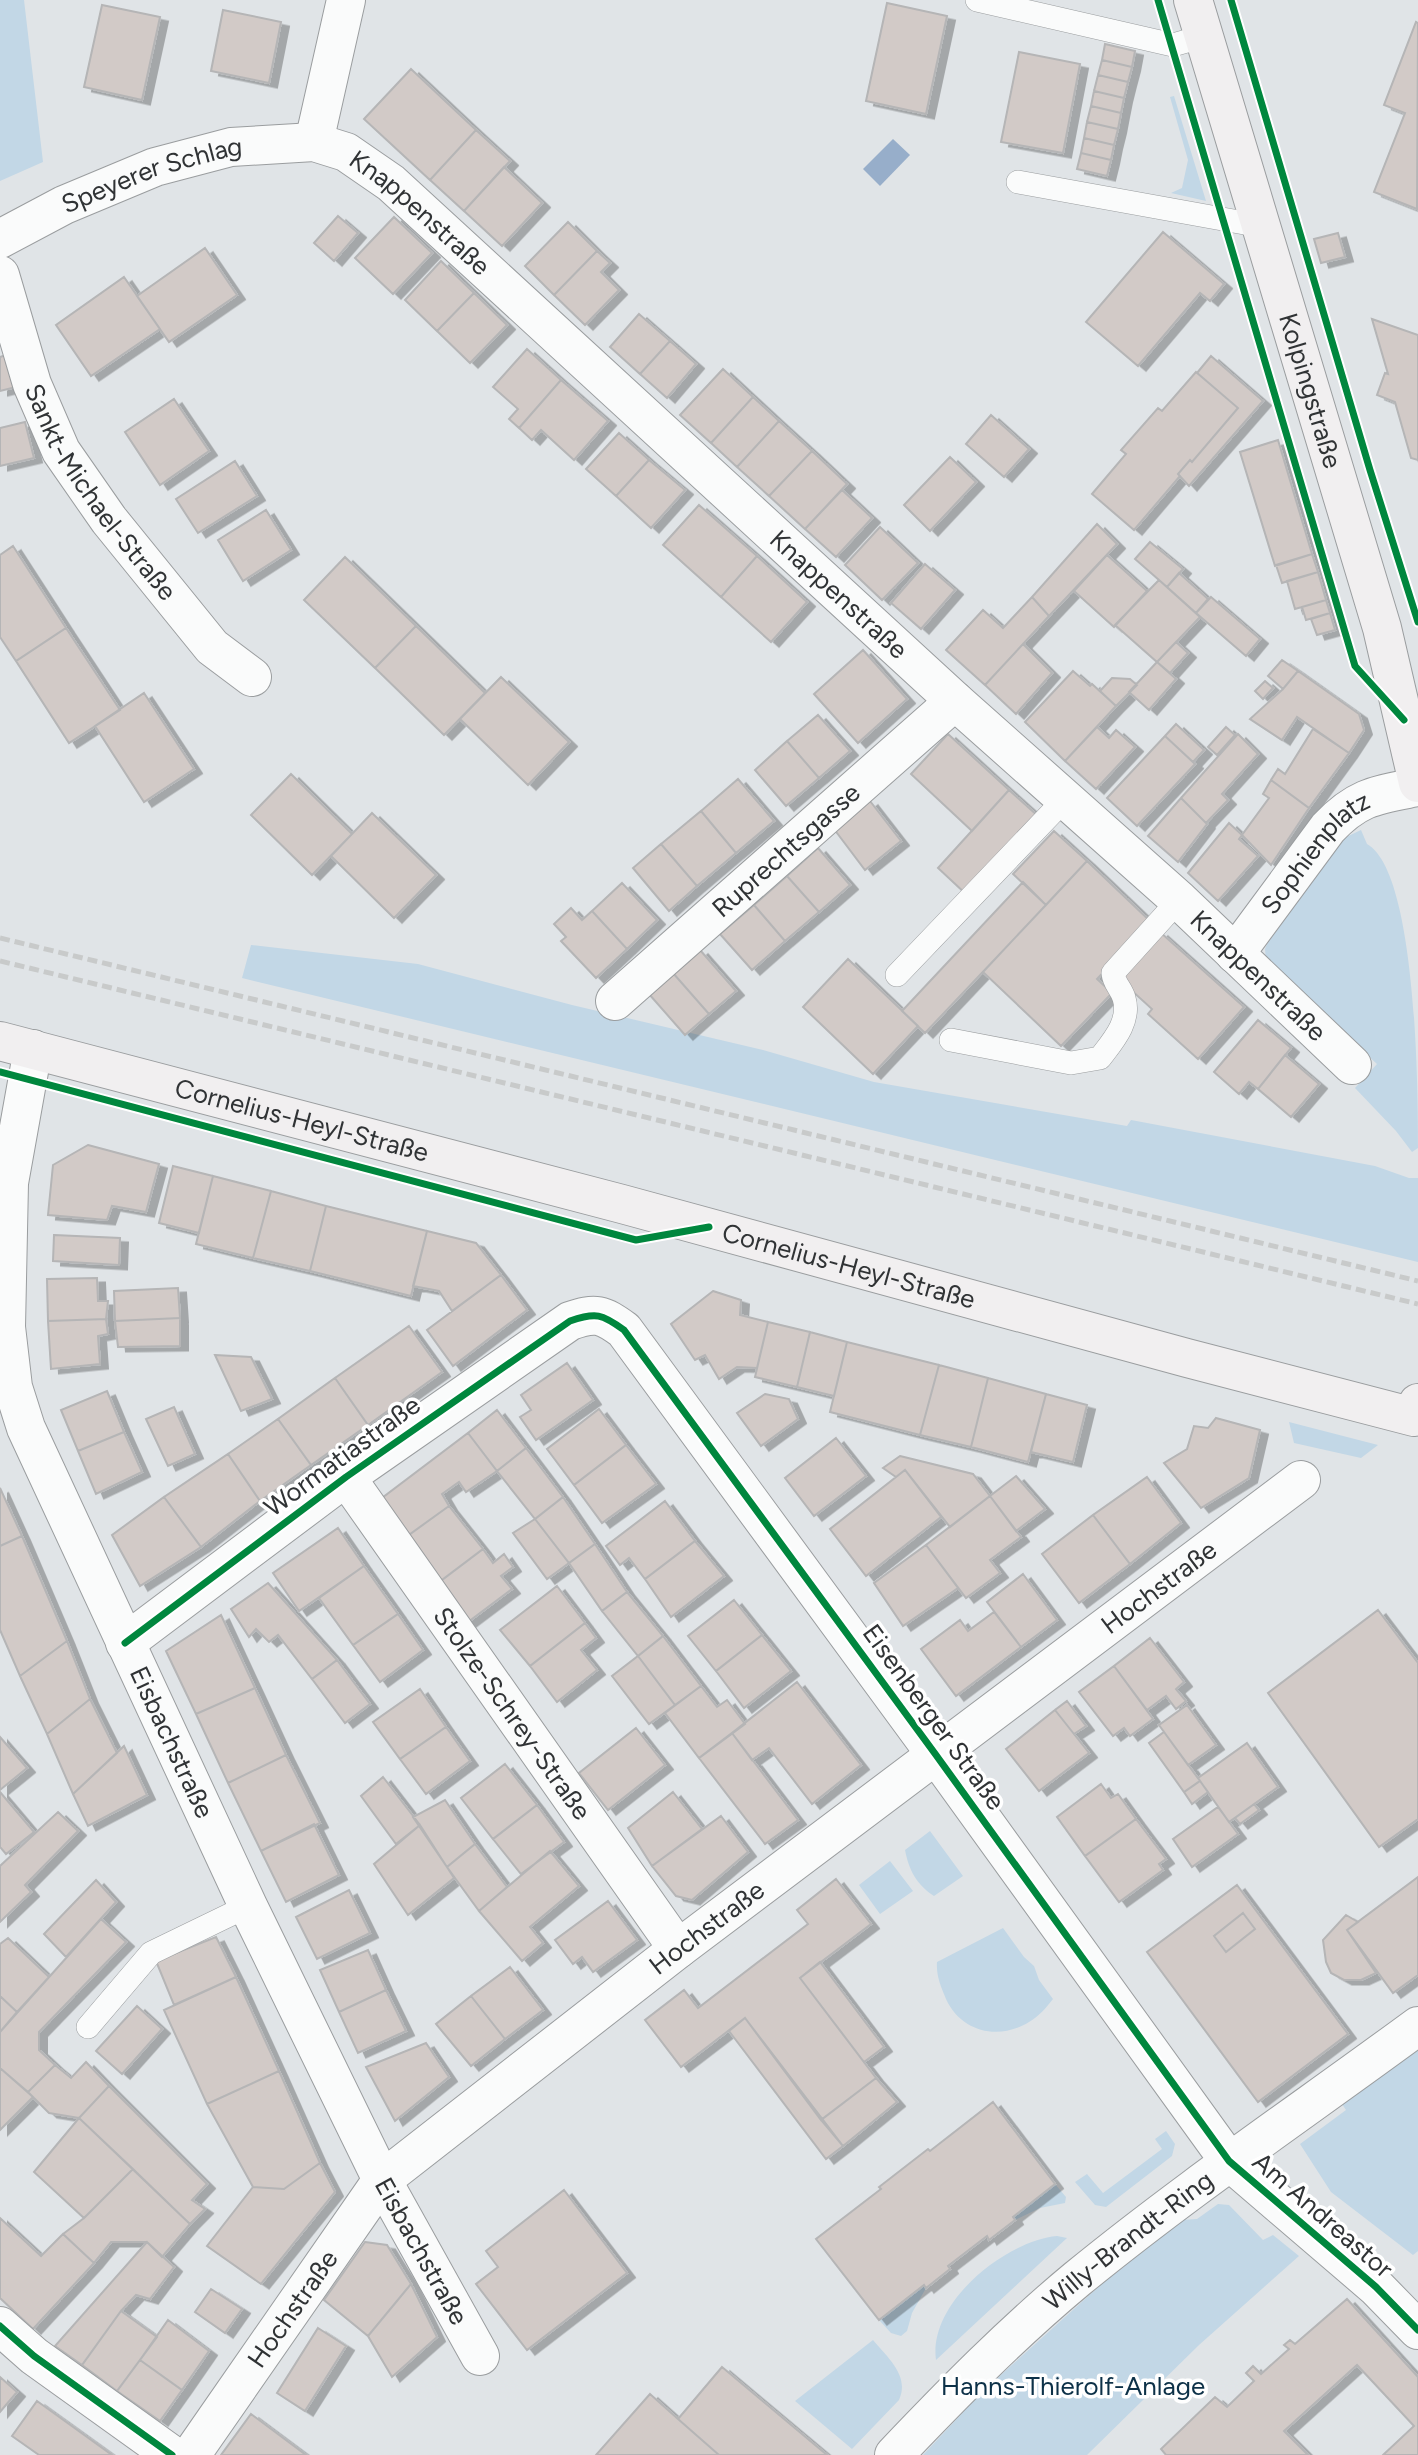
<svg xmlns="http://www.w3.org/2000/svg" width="1418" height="2455" font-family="Figtree,sans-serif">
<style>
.green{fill:#c2d7e6}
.water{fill:#97aeca}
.building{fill:#d2cac7;stroke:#b5b5b6;stroke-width:2;filter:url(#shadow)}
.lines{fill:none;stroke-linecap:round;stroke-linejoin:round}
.service-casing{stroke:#9a9d9f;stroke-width:24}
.minor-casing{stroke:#9a9d9f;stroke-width:40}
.tertiary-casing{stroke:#9a9d9f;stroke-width:40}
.secondary-casing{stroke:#9a9d9f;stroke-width:40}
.service{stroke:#fafbfb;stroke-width:23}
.minor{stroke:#fafbfb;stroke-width:38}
.tertiary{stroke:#fafbfb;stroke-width:38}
.secondary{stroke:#f1eff0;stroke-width:38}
.rail{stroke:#c8caca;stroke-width:5;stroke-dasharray:10 5;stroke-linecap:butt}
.cycleway-casing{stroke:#fff;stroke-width:11}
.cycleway{stroke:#00873e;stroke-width:7}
.labels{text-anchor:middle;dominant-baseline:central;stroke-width:7;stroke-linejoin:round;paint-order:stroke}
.street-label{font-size:26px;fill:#303335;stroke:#fff}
.park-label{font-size:26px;fill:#0d3148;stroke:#fff}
</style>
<defs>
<filter id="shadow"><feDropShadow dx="8" dy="4.5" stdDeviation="0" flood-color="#0004"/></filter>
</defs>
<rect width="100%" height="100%" fill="#e0e4e7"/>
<path class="green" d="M0,0H24L43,162L0,181Z
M1174,96L1206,201L1171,193L1182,188L1188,160L1170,97Z
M1361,830L1367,844C1417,872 1418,1091 1418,1148L1412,1152L1396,1131L1355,1088L1377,1064L1266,961L1265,949L1267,944L1344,838Z
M251,945L418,964L572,1005L763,1050L874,1082L1127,1126L1131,1120L1375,1166L1409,1178H1418V1262L242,978Z
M1289,1422L1378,1445L1361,1458L1294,1443Z
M930,1831L963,1876L934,1896C916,1884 909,1870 905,1850Z
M890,1861L913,1891L880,1914L859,1885Z
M1003,1928L1024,1957L1034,1966L1039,1980L1053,1999C1046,2008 1039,2016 1029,2022C999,2041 961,2032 946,1999C941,1987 936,1976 937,1962Z
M1418,2050V2251L1413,2255L1331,2192L1300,2144L1346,2110L1342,2104Z
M1166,2131L1175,2144L1172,2156L1106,2207L1095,2205L1075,2182L1087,2174L1103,2193L1162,2149L1155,2139Z
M1055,2184L1066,2197L1065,2203L1040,2208L1015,2220L1013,2217Z
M1218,2204L1229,2205L1263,2240L1273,2235L1299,2256L1199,2345L1087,2455H923L983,2391L1125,2263L1182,2220L1197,2219Z
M1057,2236L1067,2238L936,2360C928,2303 1005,2241 1057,2236Z
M924,2285L926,2288L912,2313L907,2331L901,2336L891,2333L879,2320Z
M873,2340C888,2358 910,2376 899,2400L852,2449L795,2401Z"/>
<path class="water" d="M893,139L910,155L880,186L863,169Z"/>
<path class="building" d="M887,3L947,16L926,114L866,101Z
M102,5L160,17L142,100L84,87Z
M223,10L281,22L269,83L211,71Z
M1416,22L1418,23L1417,209L1374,192L1405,113L1384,105Z
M1105,44L1135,51L1132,67L1102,60Z
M1019,52L1080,64L1063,153L1001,142Z
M1102,60L1132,67L1128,82L1098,75Z
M411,69L476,130L430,180L364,119Z
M1098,75L1128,82L1124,98L1094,91Z
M1094,91L1124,98L1121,113L1091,106Z
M1091,106L1121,113L1118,129L1087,122Z
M1087,122L1118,129L1114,145L1084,138Z
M476,130L510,161L464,211L430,180Z
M1084,138L1114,145L1111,160L1081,153Z
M1081,153L1111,160L1107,176L1077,169Z
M504,167L542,203L502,246L464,211Z
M338,216L358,233L334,261L314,243Z
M394,217L432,253L393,294L355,258Z
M568,222L597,251L554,295L525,266Z
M1163,232L1224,284L1210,301L1200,293L1138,366L1086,322Z
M1338,233L1345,257L1321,263L1314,239Z
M205,248L237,295L169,342L137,296Z
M597,251L610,263L601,272L619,290L585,325L554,295Z
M441,261L474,293L437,331L405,300Z
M124,277L160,329L91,376L56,325Z
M474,293L507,325L470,363L437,331Z
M639,314L670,341L640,374L610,347Z
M1372,319L1418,335V460L1411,458L1395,402L1377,395L1385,373L1388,374Z
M670,341L696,364L667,398L640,374Z
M527,349L561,380L519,428L509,419L518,409L493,387Z
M9,354L16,387L0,391V357Z
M1211,356L1263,401L1189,486L1178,474L1190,460L1192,462L1238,408L1197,373Z
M723,369L753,397L711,443L680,415Z
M1196,372L1238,408L1192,462L1190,460L1178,474L1180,476L1134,530L1092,494L1126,454L1121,450L1158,408L1162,411Z
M561,380L608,421L574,460L541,430L532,440L519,428Z
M753,397L779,421L737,467L711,443Z
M174,399L209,451L160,485L125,432Z
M991,415L1029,449L1004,477L966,444Z
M779,421L812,451L769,496L737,467Z
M25,422L34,458L0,466V428Z
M619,433L649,460L616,496L586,469Z
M1278,440L1312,554L1275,566L1240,452Z
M812,451L847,484L805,529L769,496Z
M950,457L976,482L930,531L904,505Z
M649,460L685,490L651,528L616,496Z
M235,461L257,496L198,533L176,499Z
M842,490L872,518L836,557L805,529Z
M699,505L757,556L721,597L663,545Z
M266,510L291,550L243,581L218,540Z
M1097,524L1117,544L1049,616L1032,597Z
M880,527L918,563L882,600L845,565Z
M1150,542L1183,569L1167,587L1135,559Z
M13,546L66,628L16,661L0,637V555Z
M1312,554L1318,572L1282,583L1276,565Z
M1107,555L1147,591L1114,627L1074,591Z
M757,556L807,602L771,642L721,597Z
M345,557L416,626L375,668L304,600Z
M925,564L955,590L921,629L891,603Z
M1318,572L1326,600L1295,609L1287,581Z
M1179,573L1208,599L1196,613L1167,587Z
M1159,580L1200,617L1157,662L1115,625Z
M1032,597L1049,616L985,685L946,650L983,610L1003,628Z
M1211,597L1260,639L1246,656L1196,613Z
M1326,600L1330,613L1306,620L1302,607Z
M1330,613L1335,630L1317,635L1311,619Z
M416,626L485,693L444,735L375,668Z
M66,628L120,710L69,743L16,661Z
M1176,642L1188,653L1170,673L1157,662Z
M1023,644L1052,673L1016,714L985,685Z
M863,650L907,699L858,743L814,694Z
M1282,660L1298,671L1283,689L1268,676Z
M1157,662L1176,679L1149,710L1129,692Z
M1073,671L1090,686L1092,684L1116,706L1065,761L1025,722Z
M1298,671L1359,714L1364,730L1349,753L1297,717L1282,740L1250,719L1283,689Z
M501,677L569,742L528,785L460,719Z
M1112,678L1130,679L1137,685L1116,706L1100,691Z
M1265,681L1273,688L1263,699L1255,691Z
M144,693L194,769L144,802L95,726Z
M818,715L850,751L819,778L787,741Z
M1176,724L1204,750L1193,762L1165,736Z
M1097,727L1109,738L1116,730L1135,747L1096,789L1065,761Z
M1226,727L1235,735L1217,755L1208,747Z
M1313,729L1349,753L1309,808L1271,780L1278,769L1285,774Z
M948,734L1009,790L972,831L911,774Z
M1238,734L1258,754L1222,794L1228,800L1206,823L1181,798Z
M1165,736L1195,764L1137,826L1107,798Z
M787,741L819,778L786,806L755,770Z
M291,774L352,834L312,875L251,815Z
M738,779L774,821L736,853L701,811Z
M1271,780L1309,808L1271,865L1242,835L1269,798L1263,794Z
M1009,790L1039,817L967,895L938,868Z
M1181,798L1207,824L1178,862L1148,836Z
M870,801L901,841L865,870L834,829Z
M701,811L736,853L697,886L661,844Z
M372,813L436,875L394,918L331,856Z
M1229,823L1242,835L1239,839L1258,856L1218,901L1188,873Z
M1054,831L1087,861L1046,905L1013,874Z
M661,844L697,886L669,911L633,868Z
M818,848L850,885L819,912L787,876Z
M1087,861L1151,922L1097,979L1112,993L1061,1046L983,972Z
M787,876L819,912L785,941L754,905Z
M1023,882L1046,905L925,1033L902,1011Z
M622,883L657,920L627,949L592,911Z
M754,905L785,941L752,970L720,934Z
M571,908L582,920L592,911L627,949L596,978L561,941L566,937L554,924Z
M1160,932L1244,1007L1198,1059L1148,1014L1152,1009L1119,979Z
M700,950L736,991L709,1014L673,973Z
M848,959L918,1026L873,1074L803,1007Z
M673,973L709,1014L685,1035L649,994Z
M1258,1020L1291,1048L1258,1089L1249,1082L1239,1094L1214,1072Z
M1285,1055L1319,1084L1291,1117L1258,1089Z
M88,1145L159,1164L146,1212L112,1206L107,1220L48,1215L53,1165Z
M173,1166L213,1176L199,1233L159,1223Z
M213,1176L271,1191L253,1258L196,1244Z
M271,1191L326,1206L310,1271L253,1258Z
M326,1206L427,1231L411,1296L310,1271Z
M427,1231L476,1243L501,1275L452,1311L439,1291L413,1286Z
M54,1235L120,1238L119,1265L53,1261Z
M501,1275L527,1310L453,1366L427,1330Z
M97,1278L98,1301H108L106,1319L48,1321L47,1279Z
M178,1288L180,1318L115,1321L114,1291Z
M713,1291L741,1300L740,1315L768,1322L757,1368L737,1367L719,1379L705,1355L695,1360L671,1324Z
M180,1318V1346L118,1347L115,1321Z
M106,1319L108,1334L98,1336L100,1364L51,1369L48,1321Z
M768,1322L810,1332L797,1387L755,1377Z
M409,1326L442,1372L368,1425L335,1378Z
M810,1332L847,1342L834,1396L797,1387Z
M847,1342L939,1365L920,1435L830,1412Z
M215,1355L251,1357L272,1399L241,1411Z
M567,1363L593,1400L536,1440L520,1417L531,1410L521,1395Z
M939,1365L988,1378L971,1447L920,1435Z
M335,1378L368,1425L311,1465L278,1419Z
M988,1378L1046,1394L1028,1462L971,1447Z
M107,1391L124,1432L78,1451L61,1410Z
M765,1394L789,1399L798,1419L761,1446L737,1413Z
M1046,1394L1087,1405L1073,1462L1031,1452Z
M174,1407L195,1454L168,1466L146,1419Z
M599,1409L626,1445L574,1485L547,1449Z
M497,1410L526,1448L497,1471L468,1433Z
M1216,1418L1260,1430L1249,1478L1201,1508L1164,1463L1187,1449L1194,1426L1208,1428Z
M278,1419L311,1465L260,1501L228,1454Z
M124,1432L142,1472L96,1494L78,1451Z
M468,1433L497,1471L466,1492L459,1482L442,1494L449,1506L406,1537L378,1501Z
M836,1438L866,1476L814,1516L785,1478Z
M626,1445L656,1484L602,1523L574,1485Z
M526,1448L563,1497L535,1519L497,1471Z
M228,1454L260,1501L201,1547L164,1497Z
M900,1456L973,1474L990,1496L950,1527L905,1470L896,1477L883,1468Z
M905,1470L941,1517L866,1576L830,1529Z
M1016,1476L1045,1509L1016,1531L990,1496Z
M1147,1477L1181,1523L1130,1564L1093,1515Z
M0,1488L22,1536L0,1546Z
M990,1496L1021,1537L990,1560L1000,1573L966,1598L926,1545Z
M164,1497L201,1547L140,1586L112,1535Z
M563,1497L595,1544L569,1563L535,1519Z
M665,1501L695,1541L645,1579L629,1558L620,1565L606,1546Z
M449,1506L483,1549L438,1583L406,1537Z
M1093,1515L1130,1564L1079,1603L1042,1554Z
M535,1519L569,1563L547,1579L513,1533Z
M338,1528L364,1566L299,1611L273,1573Z
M22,1536L67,1641L20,1676L0,1630V1546Z
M695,1541L724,1576L671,1617L645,1579Z
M595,1544L627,1592L602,1611L569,1563Z
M926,1545L958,1588L903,1626L874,1583Z
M483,1549L493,1563L504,1554L513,1567L501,1576L512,1589L468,1622L438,1583Z
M364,1566L398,1614L353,1645L319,1598Z
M1023,1574L1057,1620L1021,1647L987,1602Z
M268,1583L337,1660L312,1679L278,1635L269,1642L256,1629L249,1637L231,1609Z
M557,1586L585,1623L530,1666L500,1630Z
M627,1592L663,1636L638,1656L602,1611Z
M734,1600L762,1635L716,1671L688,1636Z
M1378,1610L1418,1663V1819L1379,1847L1268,1693Z
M994,1612L1021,1647L956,1696L921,1649L960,1620L968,1631Z
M398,1614L423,1650L380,1682L353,1645Z
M221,1615L255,1688L196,1714L166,1651Z
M585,1623L596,1638L581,1650L597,1670L557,1702L530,1666Z
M762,1635L791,1671L744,1708L716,1671Z
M663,1636L701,1686L675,1705L638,1656Z
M1150,1638L1184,1682L1176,1689L1186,1701L1176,1709L1166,1696L1147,1710L1114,1666Z
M67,1641L90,1699L47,1734L20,1676Z
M638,1656L675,1705L649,1724L612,1676Z
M337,1660L370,1704L345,1723L312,1679Z
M1114,1666L1153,1719L1130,1736L1124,1728L1113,1736L1079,1692Z
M797,1682L861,1765L812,1804L769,1748L752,1760L732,1733Z
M701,1686L717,1707L727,1700L745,1724L699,1758L665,1713Z
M255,1688L286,1755L228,1783L196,1714Z
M420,1689L446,1727L400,1759L373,1722Z
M90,1699L117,1753L73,1794L47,1734Z
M1067,1701L1086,1726L1074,1734L1055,1710Z
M1187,1705L1216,1745L1188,1765L1159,1725Z
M1055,1710L1089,1753L1039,1791L1006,1749Z
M446,1727L470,1761L426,1794L400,1759Z
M636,1728L665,1765L608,1810L579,1773Z
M1164,1732L1200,1781L1184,1792L1149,1743Z
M732,1733L798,1820L765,1844L699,1758Z
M0,1737L27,1768L0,1790Z
M1247,1743L1278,1787L1229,1822L1198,1778Z
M124,1746L147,1795L88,1826L73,1794Z
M286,1755L320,1823L261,1851L228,1783Z
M505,1764L537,1805L493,1839L461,1798Z
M383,1777L420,1825L396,1844L361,1796Z
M1200,1781L1208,1792L1192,1804L1184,1792Z
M1101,1784L1111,1798L1118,1794L1136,1819L1085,1856L1057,1817Z
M0,1792L34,1832L6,1854L0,1847Z
M673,1792L702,1829L652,1866L628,1828Z
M445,1800L475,1844L447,1867L413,1817Z
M1254,1804L1259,1810L1240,1824L1235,1818Z
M537,1805L564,1842L521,1874L493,1839Z
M1218,1807L1238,1834L1192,1867L1173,1839Z
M58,1812L78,1831L25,1885L31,1892L0,1922V1866Z
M721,1816L748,1852L692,1900L676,1896L652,1866Z
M1136,1819L1166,1859L1159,1864L1163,1870L1119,1902L1085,1856Z
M314,1824L339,1875L286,1902L261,1851Z
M420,1825L454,1878L408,1915L374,1864Z
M475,1844L507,1887L479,1911L447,1867Z
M550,1851L579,1886L530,1927L543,1943L522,1961L479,1911Z
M1418,1877V1975L1393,1993L1347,1930Z
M836,1879L871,1924L800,1978L876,2078L821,2120L745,2018L681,2067L645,2020L684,1990L698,2008L808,1924L797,1910Z
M96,1880L116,1902L66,1957L44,1934Z
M1237,1885L1348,2034L1258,2102L1147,1952Z
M349,1890L370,1933L317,1959L296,1917Z
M608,1901L637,1940L593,1972L582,1957L573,1964L555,1940Z
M1243,1913L1255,1929L1226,1952L1214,1936Z
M1346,1915L1358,1922L1347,1930L1376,1973L1361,1980H1344L1331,1973L1326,1962L1323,1940Z
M101,1919L126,1942L39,2032V2050L55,2065L28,2092L0,2068V2032Z
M216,1937L236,1977L174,2005L156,1961Z
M8,1938L49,1977L17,2012L0,1996V1944Z
M368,1950L386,1990L339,2012L320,1970Z
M820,1962L884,2047L864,2062L800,1978Z
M510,1967L543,2010L505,2039L471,1996Z
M236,1977L279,2071L207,2104L164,2010Z
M386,1990L406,2031L358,2053L339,2012Z
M0,1996L17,2012L0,2032Z
M471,1996L505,2039L471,2066L436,2024Z
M137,2006L162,2029L122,2074L96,2051Z
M745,2018L843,2146L826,2159L729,2031Z
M426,2043L449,2077L395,2121L366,2067Z
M86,2062L109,2086L79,2118L49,2113L28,2092L55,2065L71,2078Z
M0,2068L33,2097L0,2130Z
M279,2071L320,2163L284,2189L253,2187L207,2104Z
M876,2078L897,2102L843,2146L821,2120Z
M109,2086L207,2184L192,2200L205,2209L190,2224L79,2118Z
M993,2102L1055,2184L1013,2217L1015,2220L989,2240L987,2236L948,2266L950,2269L926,2288L924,2285L879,2320L816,2239L881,2189L879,2187L928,2149L930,2151Z
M79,2118L133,2169L84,2218L34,2172Z
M320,2163L335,2192L261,2284L207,2246L253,2187L284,2189Z
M133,2169L190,2224L162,2257L147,2242H111L94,2263L63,2234L84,2218Z
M564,2190L627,2273L527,2350L476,2284L498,2267L486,2251Z
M0,2218L41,2256L63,2234L94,2263L33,2329L0,2298Z
M147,2242L174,2267L150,2299L136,2295L121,2311L82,2365L55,2346Z
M365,2242L387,2245L411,2284L368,2336L324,2300Z
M411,2284L437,2337L392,2377L368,2336Z
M211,2289L242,2309L225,2333L195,2312Z
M1347,2299L1418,2377V2455H1383L1414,2426L1357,2365L1284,2431L1308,2455H1166L1161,2449L1215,2397L1227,2407L1254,2381L1246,2373L1253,2366L1261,2374L1289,2349L1284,2345L1290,2340L1295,2344Z
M121,2311L157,2337L117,2391L82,2365Z
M168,2320L209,2351L182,2390L140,2360Z
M318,2328L346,2346L305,2411L277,2393Z
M140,2360L182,2390L160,2421L117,2391Z
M722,2367L827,2455H719L678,2419Z
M0,2377L17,2392L0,2412Z
M650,2394L678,2419L719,2455H596Z
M37,2401L112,2455H39L12,2436Z
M251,2414L306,2455H221Z"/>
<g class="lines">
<defs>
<path id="service" d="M977,0L1173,45L1204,36
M1018,182L1261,226
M897,975L1066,798
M951,1040L1071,1063L1100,1058C1113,1041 1131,1021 1124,998C1121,988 1114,984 1113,973L1179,900
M88,2027L151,1953L248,1906"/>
<g id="minor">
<path d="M314,142L346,0"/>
<path id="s1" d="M0,239L64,205L155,167L231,147L314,142L346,152L391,183L955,701L1179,900L1352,1065"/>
<path id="s2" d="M0,275L32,384L61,451L109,520L212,647L252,677"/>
<path id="s3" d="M1235,954L1328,828C1358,796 1377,795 1418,787"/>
<path id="s4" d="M615,1001L955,701"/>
<path id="s5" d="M33,1049L9,1183L6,1327L13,1387L26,1428L248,1906L382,2180L480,2356"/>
<path id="s6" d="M346,1477L678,1949"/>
<path d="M125,1643L346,1477L570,1321C596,1312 602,1314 624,1330L936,1755L1229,2161L1376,2287L1418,2330"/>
<path d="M0,2326L34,2356L172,2455"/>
<path id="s7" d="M191,2455L382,2180L678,1949L1301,1480"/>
</g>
<g id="tertiary">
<path id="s8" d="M894,2455C952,2394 1012,2333 1077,2279C1187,2189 1304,2110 1418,2026"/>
</g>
<g id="secondary">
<path id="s9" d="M1193,0L1382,628L1418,783"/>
<path id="s10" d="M0,1041L622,1204L1187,1358L1414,1417L1418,1403"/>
</g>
</defs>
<use href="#service" class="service-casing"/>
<use href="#minor" class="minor-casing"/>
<use href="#tertiary" class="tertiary-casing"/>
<use href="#secondary" class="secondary-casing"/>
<use href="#service" class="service"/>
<use href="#minor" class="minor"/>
<use href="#tertiary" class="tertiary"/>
<use href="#secondary" class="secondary"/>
<path class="rail" d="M0,938L1418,1281
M0,961L1418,1304"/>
<defs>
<path id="cycleway" d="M1158,0L1355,666L1404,720
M1231,0L1370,470L1418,622
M0,1072L636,1240L709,1227
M125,1643L346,1477L570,1321C596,1312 602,1314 624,1330L936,1755L1229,2161L1376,2287L1418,2330
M0,2326L34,2356L172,2455"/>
</defs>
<use href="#cycleway" class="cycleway-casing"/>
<use href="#cycleway" class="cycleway"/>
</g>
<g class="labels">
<g class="street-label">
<text stroke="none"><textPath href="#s1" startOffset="166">Speyerer Schlag</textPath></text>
<text stroke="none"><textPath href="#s1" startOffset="462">Knappenstraße</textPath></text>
<text stroke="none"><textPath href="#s9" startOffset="408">Kolpingstraße</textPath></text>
<text stroke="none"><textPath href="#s2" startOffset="242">Sankt-Michael-Straße</textPath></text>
<text stroke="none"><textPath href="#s1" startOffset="1029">Knappenstraße</textPath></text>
<text stroke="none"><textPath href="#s4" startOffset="228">Ruprechtsgasse</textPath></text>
<text stroke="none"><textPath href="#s3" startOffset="130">Sophienplatz</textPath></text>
<text stroke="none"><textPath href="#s1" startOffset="1596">Knappenstraße</textPath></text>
<text stroke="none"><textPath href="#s10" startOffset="312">Cornelius-Heyl-Straße</textPath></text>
<text stroke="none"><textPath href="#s10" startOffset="878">Cornelius-Heyl-Straße</textPath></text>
<text transform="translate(342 1456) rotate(-36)">Wormatiastraße</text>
<text stroke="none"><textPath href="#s7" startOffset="1312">Hochstraße</textPath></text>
<text stroke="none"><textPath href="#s6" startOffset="289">Stolze-Schrey-Straße</textPath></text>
<text transform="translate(934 1717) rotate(54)">Eisenberger Straße</text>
<text stroke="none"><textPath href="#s5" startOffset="730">Eisbachstraße</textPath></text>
<text stroke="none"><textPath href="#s7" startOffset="746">Hochstraße</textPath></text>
<text transform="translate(1323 2215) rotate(41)">Am Andreastor</text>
<text stroke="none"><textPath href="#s8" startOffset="318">Willy-Brandt-Ring</textPath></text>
<text stroke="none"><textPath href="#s5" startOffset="1297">Eisbachstraße</textPath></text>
<text stroke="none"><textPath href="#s7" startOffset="178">Hochstraße</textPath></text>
</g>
<g class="park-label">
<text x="1073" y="2386">Hanns-Thierolf-Anlage</text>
</g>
</g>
</svg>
